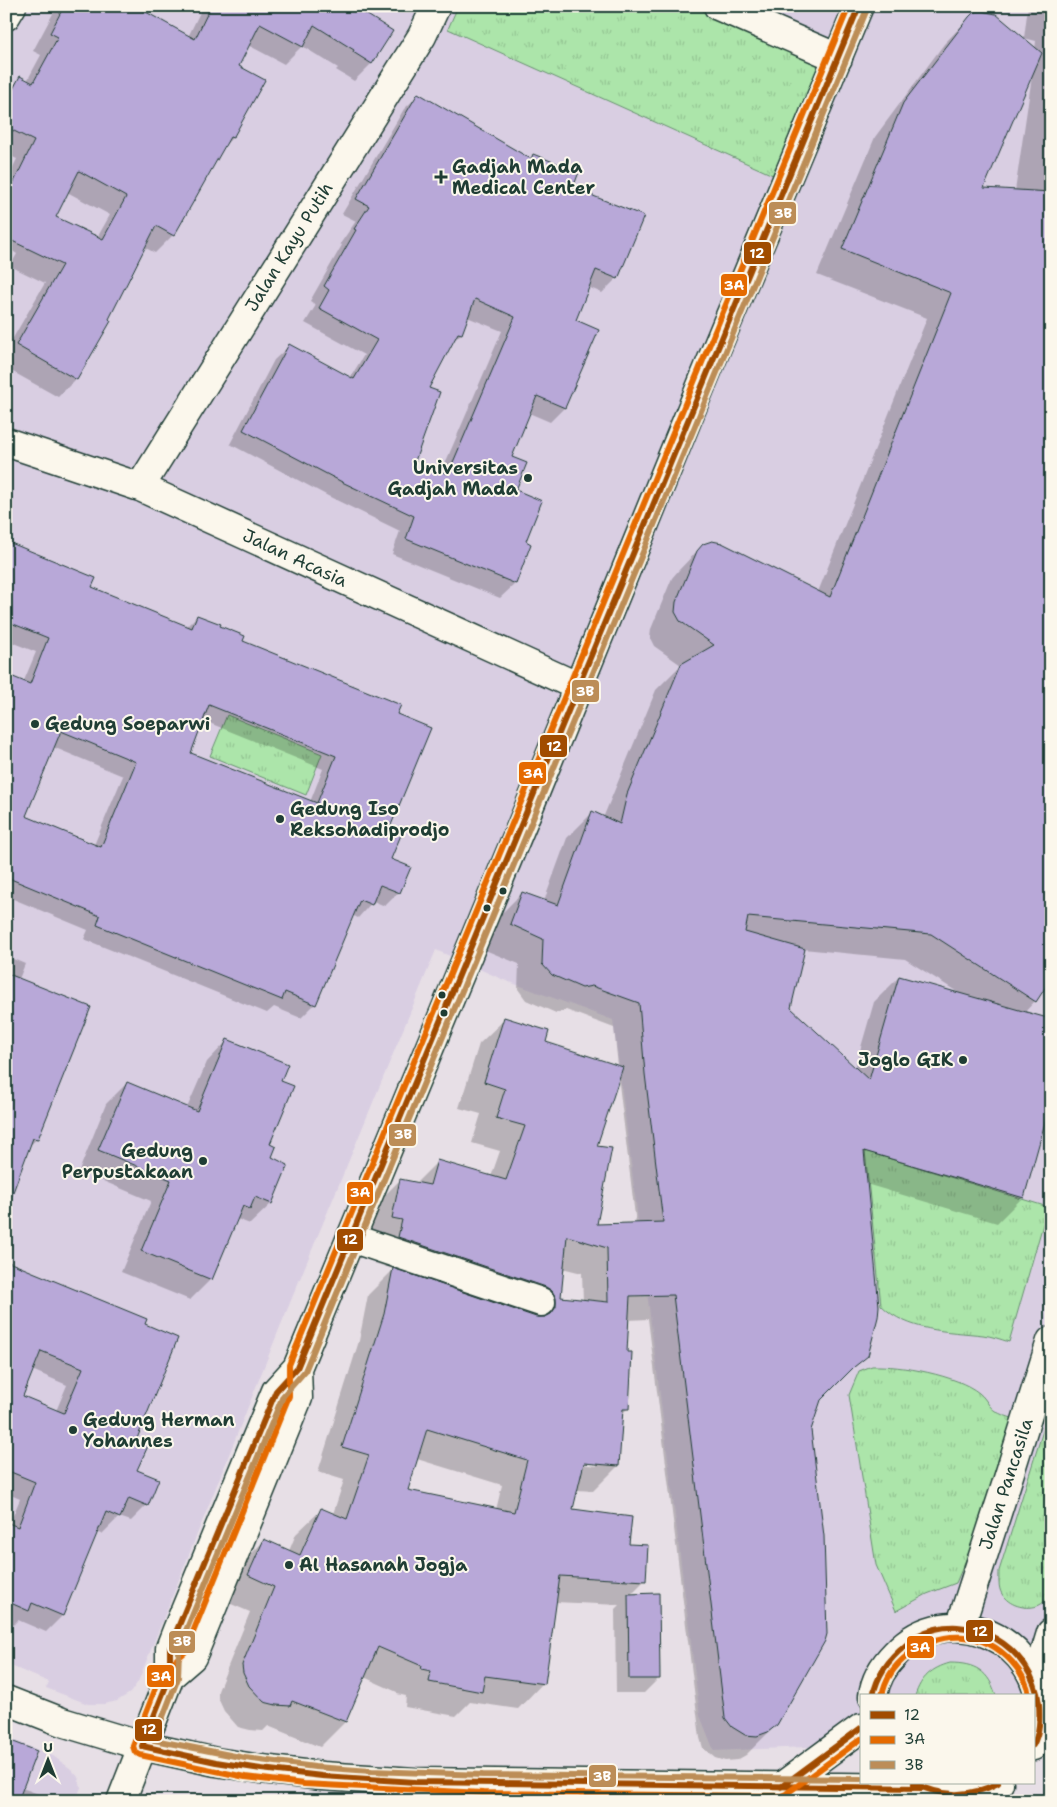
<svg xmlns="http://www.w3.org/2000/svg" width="1057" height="1807" font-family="'Shantell Sans',sans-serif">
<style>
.built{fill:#d9cee2}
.grass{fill:url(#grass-tufts);stroke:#66916f}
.shadow{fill:#0003;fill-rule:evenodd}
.building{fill:#b8a8d8;stroke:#1f3d34;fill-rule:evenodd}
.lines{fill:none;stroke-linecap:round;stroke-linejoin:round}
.minor-casing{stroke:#1f3d34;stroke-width:31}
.major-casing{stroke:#1f3d34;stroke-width:31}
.minor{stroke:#fbf7ec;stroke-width:28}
.major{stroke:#fbf7ec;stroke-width:28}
.bus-1-casing{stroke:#fbf7ec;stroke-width:10}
.bus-2-casing{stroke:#fbf7ec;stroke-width:10}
.bus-3-casing{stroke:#fbf7ec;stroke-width:10}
.bus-1{stroke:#a14c00;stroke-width:6}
.bus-2{stroke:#e56a00;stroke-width:6}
.bus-3{stroke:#bc8d57;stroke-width:6}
.poi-dot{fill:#1f3d34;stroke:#fbf7ec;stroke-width:2}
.labels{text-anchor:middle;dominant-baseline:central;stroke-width:4;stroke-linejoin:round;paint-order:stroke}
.poi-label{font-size:18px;font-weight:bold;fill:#1f3d34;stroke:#fbf7ec;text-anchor:start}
.street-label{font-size:18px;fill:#1f3d34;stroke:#fbf7ec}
.line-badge{stroke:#fbf7ec;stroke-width:2}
.badge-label{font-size:14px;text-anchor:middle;font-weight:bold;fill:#fff}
</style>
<defs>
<pattern id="grass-tufts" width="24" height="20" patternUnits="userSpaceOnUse" patternTransform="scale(1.25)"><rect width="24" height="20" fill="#ace5aa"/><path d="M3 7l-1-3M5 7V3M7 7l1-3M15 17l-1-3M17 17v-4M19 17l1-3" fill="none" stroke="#94c593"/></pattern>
</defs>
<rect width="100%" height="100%" fill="#e7dfe6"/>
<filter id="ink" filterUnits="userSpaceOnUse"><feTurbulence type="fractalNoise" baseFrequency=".02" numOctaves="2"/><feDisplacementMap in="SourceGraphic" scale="10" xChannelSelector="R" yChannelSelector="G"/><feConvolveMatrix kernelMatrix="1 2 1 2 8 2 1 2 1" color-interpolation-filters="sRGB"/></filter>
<g filter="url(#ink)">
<path class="built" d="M6,6H1051V1722L1033,1696H861V1747H806L714,1751L700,1716L613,1020L504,980L436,950L280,1327L138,1682L130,1693L117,1701L104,1704H88L46,1688L49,1682L6,1664Z
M6,1737L53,1756L71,1769L78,1777L81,1787L76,1801H6Z"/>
<path class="grass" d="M458,6H694L825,65L775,176L448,29Z
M227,715L322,754L306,795L210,756Z
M865,1151L1048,1207L1009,1342C1000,1339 991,1336 983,1335C947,1331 908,1332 881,1305Z
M872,1366C900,1365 957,1375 979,1393C984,1397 986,1401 989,1405C995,1413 1003,1415 1012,1418L970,1550L956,1583L927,1594L896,1611L876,1565L849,1395L859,1371Z
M1051,1405V1593C1047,1599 1043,1604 1037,1606C1025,1610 1008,1605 1002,1594C998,1588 999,1578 999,1571Z
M950,1663C975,1663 989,1671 996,1696H915C921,1677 932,1668 950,1663Z"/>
<path class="shadow" d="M57,6H140L138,9L188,37L203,6H350L371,64L354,81L336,70L338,68L302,46L284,64L248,45L237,66L232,138L222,148L173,235L155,253L144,247L76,379L58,397L6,368V350L45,283L10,266L17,254L11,250L6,260V181L17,159L6,154V92L21,78L27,81L41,55L33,51ZM67,192L110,215L97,238L55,217Z
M1028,6H1051V722L1035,1001L1024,1013L1051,1096L1022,1198L997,1223L866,1184L867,1355L820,1400L810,1430L772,1729L746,1755L737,1760L725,1761L715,1758L703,1748L700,1738L648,1319L628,1320L626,1353L628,1408L622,1414L618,1466L593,1491L577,1490L572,1510L627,1545L645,1580L630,1595L658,1679L644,1693H616L615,1609L619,1605L555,1602L543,1683L518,1709L470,1702L456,1716L405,1707L406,1696L397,1694V1692L364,1677L345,1722L320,1747L268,1726L263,1731L250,1730L238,1727L224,1711L218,1698V1691L250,1612L224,1601L239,1566L264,1541L289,1551L296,1534L322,1509L333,1514L344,1480L318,1472L359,1341L368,1295L394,1269L374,1263L377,1245L368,1243L375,1205L400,1180L416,1183L438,1161L491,1177L500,1151L472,1143L481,1114L459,1108L479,1044L505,1019L544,1042L618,1066L614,1028L566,1010L556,1013L526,1000L518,989L519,964L485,950L497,918L522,893L544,901L567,838L592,813L603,818L656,690L681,665L654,646L650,638L651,629L672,578L678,571L703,545L818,592L927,318L817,275L875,137L944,44L969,18L1035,49L1036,41L1024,38ZM1032,76L1015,191L982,189ZM803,949L905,959L959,993L899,977L874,1002L855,1068L790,1008ZM618,1076L636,1224L595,1226L596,1147ZM562,1268L582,1273L583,1301L559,1299ZM417,1459L502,1485L496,1510L406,1491ZM578,1462L597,1463V1466L578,1464Z
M419,95L530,160L533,156L571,188L617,278L602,293L588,287L574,320L564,408L550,422L529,413L510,458L525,542L530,544L515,584L500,598L392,554L400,531L328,496L230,444L274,360L289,346L350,378L364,355L305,323L316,305L310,301L342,245L340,244L356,221L342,214L404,109ZM467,317L502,331L441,473L413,462L427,389L450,344L461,334Z
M6,543L90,587L186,627L197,616L218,627L242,642L395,715L387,831L390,859L399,892L385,906L373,901L358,918L352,915L315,1004L301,1018L274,1007L267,1013L84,939L88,930L6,896V676L23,683L36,652L6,640ZM202,720L323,769L310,802L189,753ZM53,747L123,776L94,845L24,817Z
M6,956L25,964L19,979L37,1139L28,1147L6,1184Z
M227,1041L279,1082L268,1144L270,1158L287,1165L271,1204L250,1224L237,1219L235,1222L210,1280L190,1300L121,1272L151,1201L79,1171L106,1104L127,1083L187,1108L207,1062Z
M6,1263L143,1325L134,1442L136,1471L147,1505L131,1521L119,1517L102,1534L96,1532L62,1616L46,1632L18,1620L12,1626L6,1624V1524L9,1525L20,1499L6,1493ZM32,1370L67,1385L56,1411L21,1397Z
M22,1788L47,1797L45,1801H6Z"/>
<path class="building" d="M64,6H135L195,39L211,6H353L393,31L372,64L353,52L354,50L314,25L303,47L260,24L239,66L265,80L233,138L230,137L174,236L156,226L109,319L111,321L77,380L16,345L62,265L6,238V198L34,141L6,127V102L20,76L33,83L58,37L50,33ZM79,171L126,197L103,239L56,217Z
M981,11L996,14L1042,53L984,188L1051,192V979L1036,1002L931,934L748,917L745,932L805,949L791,1008L869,1080L899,976L1051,1019V1101L1024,1198L864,1151L879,1306L878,1317L868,1356L854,1367L821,1400L811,1430L824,1536L827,1634L825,1641L777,1725L768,1732L757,1736L745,1735L732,1727L725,1718L673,1295L630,1296L627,1352H632L629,1409H623L619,1466L584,1463L573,1509L632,1517L629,1544L648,1545L646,1581L560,1576L545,1684L485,1676L482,1692L429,1682L431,1671L421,1669L422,1666L378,1647L346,1722L292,1701L290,1706L276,1705L264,1702L249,1686L243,1673L242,1665L274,1587L248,1575L264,1539L300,1555L321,1508L347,1519L369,1455L342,1447L384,1314L393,1268L536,1317H545L551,1314L556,1307V1298L552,1291L546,1287L398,1237L402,1220L392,1218L400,1179L430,1185L437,1160L506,1180L525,1126L496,1118L505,1089L484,1082L504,1017L549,1031L546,1042L623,1067L597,1146L612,1148L597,1224L663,1222L645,1074L639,1003L592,986L582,988L552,975L542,964L543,939L510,924L522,892L558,905L592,811L620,824L627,794L681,664L714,645L680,621L675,612L676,602L697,551L703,544L712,541L722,543L830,597L951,293L842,249L903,103L969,17L974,12ZM567,1236L607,1248L608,1302L561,1297ZM427,1429L527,1460L514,1512L408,1490Z
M418,93L531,159L533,154L579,172L573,188L644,216L618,279L596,270L576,320L599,330L565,408L537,396L512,457L527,463L516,490L542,501L526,541L531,544L516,584L406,539L414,516L342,482L243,430L289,344L354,379L377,340L319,308L329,290L324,286L356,230L354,229L369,206L356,199ZM475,299L515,317L448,474L415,461L440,392L429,388L458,333L462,334Z
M6,541L96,578L92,587L192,628L197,615L221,624L220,626L245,636L243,641L401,705L397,714L431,728L389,830L401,835L391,859L411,867L400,893L380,885L372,905L360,900L316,1005L285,992L282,1000L97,925L100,916L6,877V674L30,684L48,638L6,621ZM209,705L336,756L317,803L191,753ZM61,731L136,762L101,847L26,816Z
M6,973L91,1007L38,1139L33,1138L9,1203H6Z
M227,1039L288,1064L281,1081L294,1086L270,1144L276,1147L272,1157L288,1165L272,1204L255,1197L250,1209L243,1206L212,1280L141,1251L171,1180L98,1150L127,1082L197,1111Z
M6,1261L147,1319L145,1324L178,1338L136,1441L148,1446L137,1470L159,1479L148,1506L129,1498L120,1518L106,1512L63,1616L32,1603L29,1611L6,1601V1522L18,1527L35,1482L6,1470ZM41,1351L83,1368L64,1413L23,1396Z
M659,1593L660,1679H629L628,1594Z
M6,1739L37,1751L18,1801H6Z"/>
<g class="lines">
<defs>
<path id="minor" d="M718,6L838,58
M6,16L12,6
M6,442L140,487L579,687
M140,487L422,36L436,6
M351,1238L541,1302
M960,1627L1006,1485L1051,1341
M1036,1683L1051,1633
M6,1700L62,1722L142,1746"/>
<path id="major" d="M170,1676L192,1657L195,1650L298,1398L297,1368
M873,1696C875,1679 885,1664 896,1653C949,1596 1045,1640 1040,1717C1039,1727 1038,1737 1033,1746
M142,1746L216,1762L261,1769L322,1776L415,1782L922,1788
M913,1783C941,1799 971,1799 999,1783
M781,1787L861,1728
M121,1801L170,1676V1648L177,1630L276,1391L297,1368L530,805L703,381L859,6"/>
</defs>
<use href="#minor" class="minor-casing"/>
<use href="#major" class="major-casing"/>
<use href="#minor" class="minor"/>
<use href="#major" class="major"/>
<defs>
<path id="bus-1" d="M859,6L297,1368L276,1391L177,1630L170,1648V1676L142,1746L216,1762L261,1769L322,1776L415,1782L922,1788
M873,1696C877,1675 889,1659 905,1646C909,1643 913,1639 917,1636C970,1608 1033,1648 1039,1704C1040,1719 1040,1732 1033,1745
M914,1783C943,1798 969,1798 998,1783
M781,1787L861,1728"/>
<path id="bus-2" d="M849,6L289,1365V1396L187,1647L185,1652L162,1672L133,1746L135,1752L140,1755L245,1777L304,1784L483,1793L781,1796L786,1794L861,1739
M882,1696C885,1679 895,1665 908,1655C941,1629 983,1630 1012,1662C1020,1671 1028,1683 1029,1696"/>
<path id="bus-3" d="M861,1779L483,1775L371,1771L315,1767L245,1758L154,1740L178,1678L179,1650L185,1633L283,1396L305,1371L867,9"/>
</defs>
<use href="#bus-1" class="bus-1-casing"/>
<use href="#bus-2" class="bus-2-casing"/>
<use href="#bus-3" class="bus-3-casing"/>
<use href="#bus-1" class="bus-1"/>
<use href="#bus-2" class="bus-2"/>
<use href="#bus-3" class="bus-3"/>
</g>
</g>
<g class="poi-dot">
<path d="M438.5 169.5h5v5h5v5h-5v5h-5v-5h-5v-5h5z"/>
<circle cx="528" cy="478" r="5"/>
<circle cx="35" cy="724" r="5"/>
<circle cx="280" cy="819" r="5"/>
<circle cx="503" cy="891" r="4.5"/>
<circle cx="487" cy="908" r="4.5"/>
<circle cx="442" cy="995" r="4.5"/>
<circle cx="444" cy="1013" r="4.5"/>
<circle cx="963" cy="1060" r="5"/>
<circle cx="203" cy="1161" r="5"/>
<circle cx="73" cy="1430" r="5"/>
<circle cx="289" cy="1565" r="5"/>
</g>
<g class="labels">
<g class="poi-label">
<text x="452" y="167">Gadjah Mada<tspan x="452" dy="21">Medical Center</tspan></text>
<text x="518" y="468" text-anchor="end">Universitas<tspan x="518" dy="21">Gadjah Mada</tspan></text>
<text x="45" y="724">Gedung Soeparwi</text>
<text x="290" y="809">Gedung Iso<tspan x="290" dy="21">Reksohadiprodjo</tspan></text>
<text x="953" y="1060" text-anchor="end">Joglo GIK</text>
<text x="193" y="1151" text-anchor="end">Gedung<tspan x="193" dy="21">Perpustakaan</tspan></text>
<text x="83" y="1420">Gedung Herman<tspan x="83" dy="21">Yohannes</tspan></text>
<text x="299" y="1565">Al Hasanah Jogja</text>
</g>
<g class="street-label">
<text transform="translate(289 247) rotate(-58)">Jalan Kayu Putih</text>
<text transform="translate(295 558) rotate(25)">Jalan Acasia</text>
<text transform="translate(1006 1484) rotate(-72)">Jalan Pancasila</text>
</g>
</g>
<g class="line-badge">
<rect x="768" y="201" width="29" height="24" rx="5" fill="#bc8d57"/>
<rect x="743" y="241" width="29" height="24" rx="5" fill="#a14c00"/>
<rect x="720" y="273" width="28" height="24" rx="5" fill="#e56a00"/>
<rect x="571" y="679" width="29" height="24" rx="5" fill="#bc8d57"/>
<rect x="539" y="734" width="29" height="24" rx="5" fill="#a14c00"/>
<rect x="518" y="761" width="29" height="24" rx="5" fill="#e56a00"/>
<rect x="388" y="1123" width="29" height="24" rx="5" fill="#bc8d57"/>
<rect x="346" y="1181" width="28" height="24" rx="5" fill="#e56a00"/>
<rect x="336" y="1228" width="28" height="24" rx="5" fill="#a14c00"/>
<rect x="965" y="1619" width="29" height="24" rx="5" fill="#a14c00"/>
<rect x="168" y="1630" width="28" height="24" rx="5" fill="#bc8d57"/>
<rect x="906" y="1635" width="29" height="24" rx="5" fill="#e56a00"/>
<rect x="146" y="1664" width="29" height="24" rx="5" fill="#e56a00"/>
<rect x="134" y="1718" width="29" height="24" rx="5" fill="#a14c00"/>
<rect x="588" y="1764" width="29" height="24" rx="5" fill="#bc8d57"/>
</g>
<g class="badge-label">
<text x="783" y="218">3B</text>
<text x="757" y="258">12</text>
<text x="734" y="290">3A</text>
<text x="585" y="696">3B</text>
<text x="554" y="751">12</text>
<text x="533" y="778">3A</text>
<text x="403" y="1139">3B</text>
<text x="360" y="1197">3A</text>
<text x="350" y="1244">12</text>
<text x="980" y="1636">12</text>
<text x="182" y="1646">3B</text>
<text x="920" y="1652">3A</text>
<text x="161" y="1681">3A</text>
<text x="149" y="1734">12</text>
<text x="602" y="1781">3B</text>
</g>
<rect width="1057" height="1807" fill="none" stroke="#fbf7ec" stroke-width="25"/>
<rect x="12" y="12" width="1032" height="1782" fill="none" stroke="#1f3d34" stroke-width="2" filter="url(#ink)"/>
<rect x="860" y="1694" width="175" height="90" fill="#fbf7ec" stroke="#a3ada2"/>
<rect x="870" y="1711" width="25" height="8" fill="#a14c00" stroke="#a3ada2"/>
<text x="904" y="1720" font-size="15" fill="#1f3d34">12</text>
<rect x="870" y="1736" width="25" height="8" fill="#e56a00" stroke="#a3ada2"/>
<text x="904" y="1744" font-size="15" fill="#1f3d34">3A</text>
<rect x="870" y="1761" width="25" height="8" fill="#bc8d57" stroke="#a3ada2"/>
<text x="904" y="1770" font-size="15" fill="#1f3d34">3B</text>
<g transform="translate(48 1760)" stroke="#fbf7ec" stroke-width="4" paint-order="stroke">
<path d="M0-4L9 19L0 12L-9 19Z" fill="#1f3d34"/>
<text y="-8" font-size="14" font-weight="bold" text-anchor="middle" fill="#1f3d34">U</text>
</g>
</svg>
